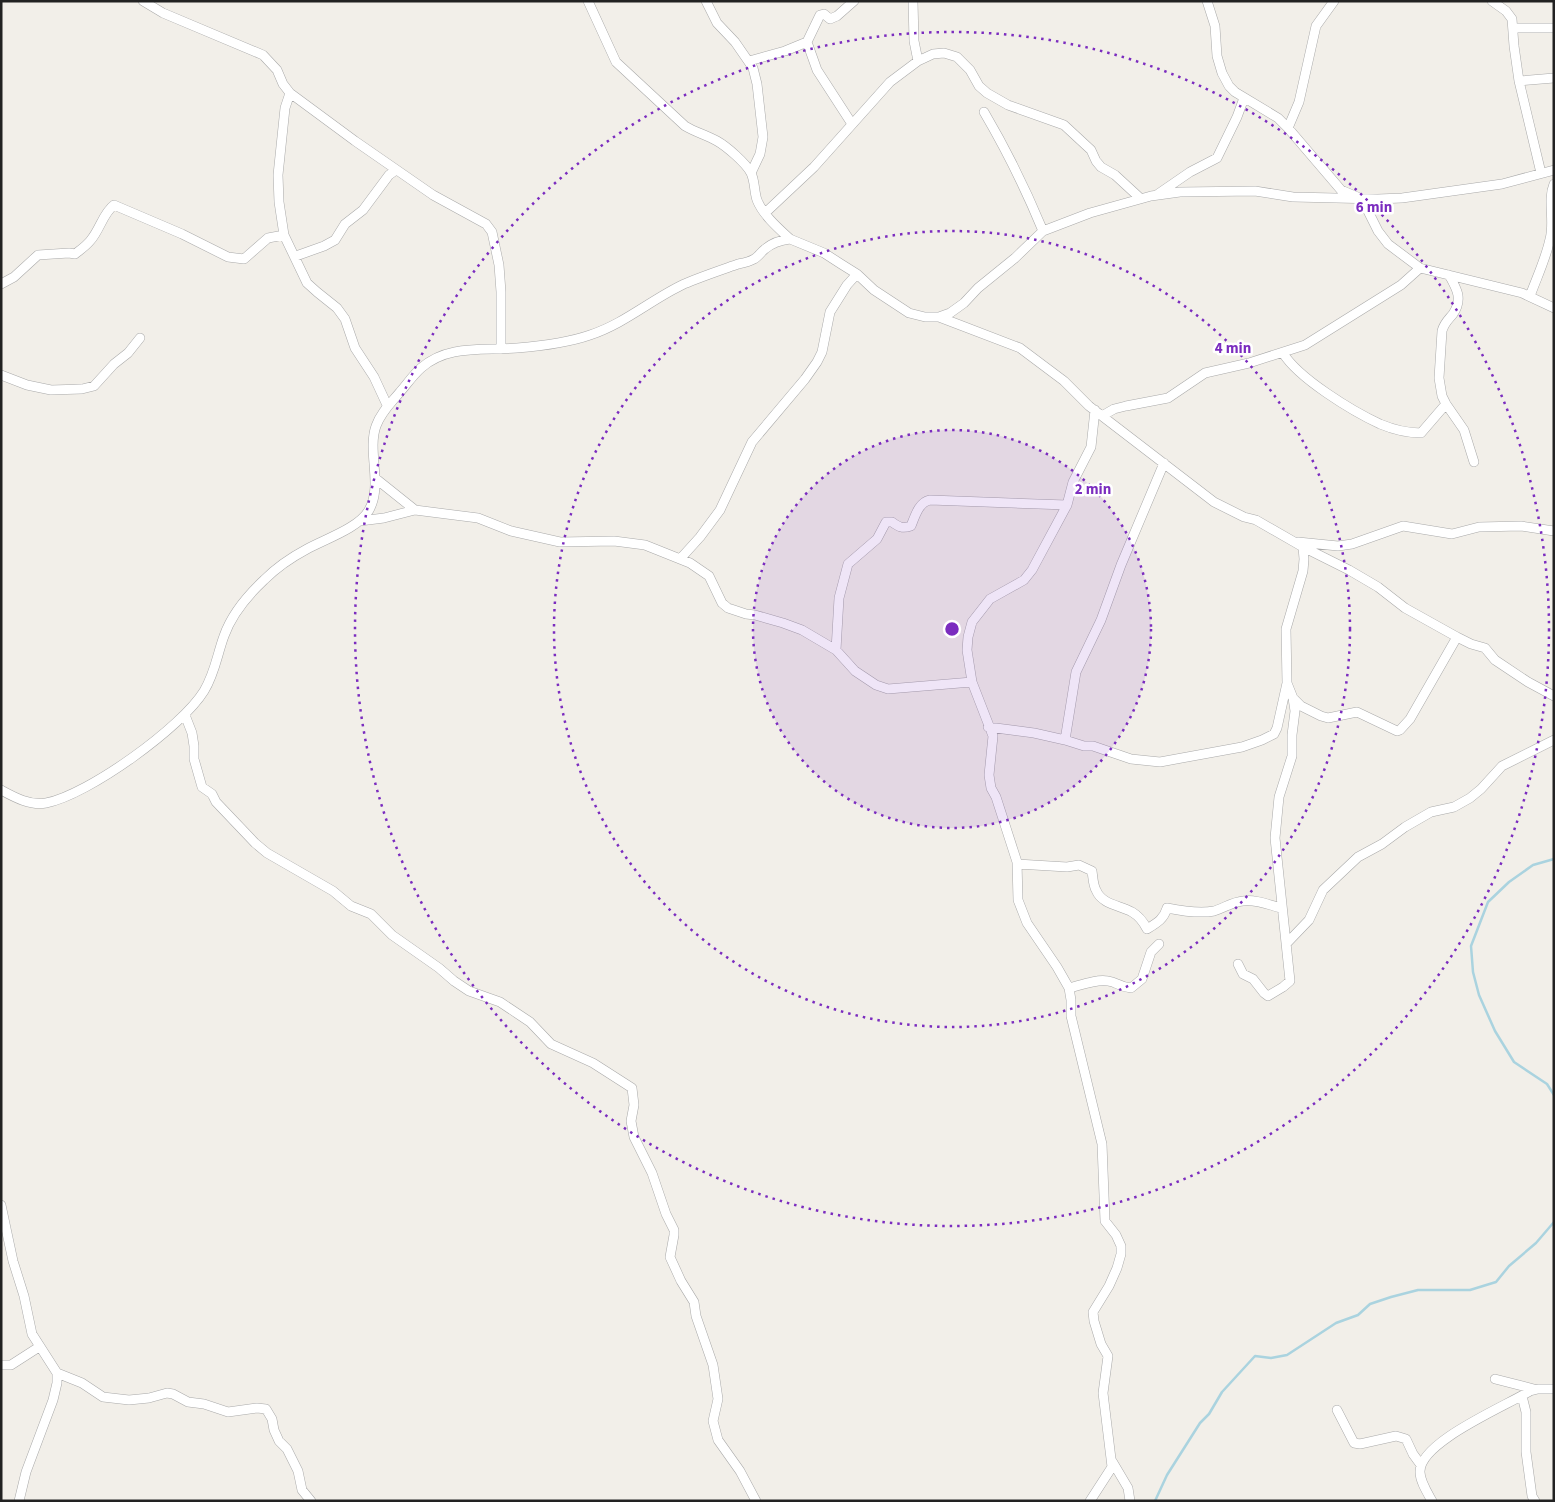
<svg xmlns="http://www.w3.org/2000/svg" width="1555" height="1502" font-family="'Source Sans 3',sans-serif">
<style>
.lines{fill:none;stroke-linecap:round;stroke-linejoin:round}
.stream{stroke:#aad3df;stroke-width:2.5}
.minor-casing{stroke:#a9a9a9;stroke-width:10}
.minor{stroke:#fff;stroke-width:9}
.ring{fill:none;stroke:#7b2cbf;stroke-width:2.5;stroke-dasharray:2.5 5}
.centre{fill:#7b2cbf;stroke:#fff;stroke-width:2.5}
.ring-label{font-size:15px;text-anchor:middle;font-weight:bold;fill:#7b2cbf;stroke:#fff;stroke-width:5;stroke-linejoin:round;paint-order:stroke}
</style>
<rect width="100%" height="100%" fill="#f2efe9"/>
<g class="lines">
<path class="stream" d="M1554,859L1533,865L1509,882L1488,902L1471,946L1473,972L1479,995L1495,1031L1514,1062L1547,1084L1554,1095
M1155,1501L1167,1475L1200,1423L1209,1414L1222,1392L1255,1356L1271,1358L1287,1355L1336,1323L1358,1315L1370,1304L1391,1297L1418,1290H1470L1496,1282L1509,1266L1536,1243L1554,1222"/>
<defs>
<path id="minor" d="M143,1L163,13L263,55L277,70L283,84L290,93L355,141L433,195L486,224L492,232L499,265L501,292V349
M588,1L616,62L685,126C695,132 706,135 717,141C726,146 746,163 751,173C755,181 754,191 757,200C763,215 778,228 790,239
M706,1L717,23L735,42L753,68L757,84L763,137L760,154L751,173
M913,1L914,41L918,61
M1207,1L1215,26L1217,56L1222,73L1229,86L1235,92L1278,118L1288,128L1341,190L1362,199L1378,231L1388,244L1420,268L1522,293L1554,308
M1492,1L1506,11L1512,19L1514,46L1519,81L1541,173
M1513,28H1554
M807,42L817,70L852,124
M749,61L785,51L807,42L820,15L824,14L830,19L837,16L854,1
M1519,81L1554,78
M290,93L285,108L278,175L279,202L284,235L307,283L317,292L337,308L345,319L355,348L374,377L387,405
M984,112C1007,151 1026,190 1043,231
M1288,128L1299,102L1316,26L1334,1
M1158,194L1190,172L1217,158L1237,117L1244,98
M765,213L814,167L890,82L918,61L933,54L944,53L957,57L970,70L979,86L987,93L1008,105L1064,125L1091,150L1096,161L1101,167L1115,175L1140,198
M296,256L324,246L335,240L345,224L363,210L389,175L396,170
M1449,275C1457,289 1463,299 1453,314C1448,320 1444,323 1442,331L1439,378L1442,396L1446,404L1464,430L1474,462
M1,284L14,277L38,255L69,253L75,254C80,250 86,246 90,241C100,230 103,213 114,205L182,234L228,257L244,259L268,238L284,235
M1530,296C1537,277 1546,258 1550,239C1555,221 1547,201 1554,184
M939,317L1020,348L1064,381L1089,406L1214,502L1244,517L1256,520L1303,547L1304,559L1303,571L1286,629L1287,683L1293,698L1295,711L1292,735V756L1279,797L1275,838L1290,981L1283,987L1268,996L1264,993L1253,979L1243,974L1238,964
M1283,353C1298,378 1352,411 1380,424C1392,429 1407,433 1421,433L1446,404
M1,375L27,385L51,390L82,389L94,386L114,364L128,353L140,338
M1102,416L1114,409L1126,406L1168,398L1205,373L1249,363L1305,345L1401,285L1420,268
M375,478L415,510
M360,521L384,518L415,510L478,518L511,531L560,542L614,541L645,545L690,563L709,576L722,603L728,608L746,614L755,615L783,623L802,630L836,650L855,671L876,685L888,689L972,682
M1298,542L1338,546L1352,544L1403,526L1452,534L1479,527L1521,526L1554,531
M1303,547L1349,570L1378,587L1405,608L1457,637L1471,644L1485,648L1495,660L1528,682L1554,696
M681,558L700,537L720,510L752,442L805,379L817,362L822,352L830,312L847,285L857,274
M836,650L839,598L848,564L877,539L886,522H892C899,527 902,529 911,526C915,516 919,502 930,500L1067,505
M1293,698L1301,706L1321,716L1328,718L1357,712L1397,731L1400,730L1410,719L1457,637
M185,715L192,733L194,746V759L202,787L212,794L216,802L255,843L267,853L333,891L351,906L371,914L392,935L439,968L454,981L469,991L500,1002L530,1022L551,1044L593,1063L632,1088L634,1105L631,1121L634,1137L652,1173L666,1214L674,1230V1235L670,1257L681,1281L694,1302L696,1316L713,1365L718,1399L713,1421L718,1440L740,1471L756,1501
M988,727L1034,733L1065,740L1084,746H1093L1131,759L1160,762L1242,747L1262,740L1274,734L1277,728L1287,683
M1065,740L1076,672L1101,620L1121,565L1164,463
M1,790C14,797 30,806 46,803C88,795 182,727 204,691C215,673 217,655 224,636C231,616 248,595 264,580C276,568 292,557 307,549C325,539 359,528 369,510C383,486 367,451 376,426C381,412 391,403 400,392C407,384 413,375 421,368C448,344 484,351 517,348C542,346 567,343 590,335C624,324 652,299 684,284C700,277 721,270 738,264C743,263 749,262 754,259C758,257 761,252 765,249C772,243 781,240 790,239L824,253L841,264L857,274L874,290L909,313L925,317H939L950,313L964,303L978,288L1015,258L1043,231L1090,213L1151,196L1180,192L1255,191L1293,197L1378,199L1402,198L1502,184L1554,170
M1017,864L1067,867L1079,865L1092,871C1093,877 1093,885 1096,890C1102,905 1120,905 1132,912C1139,916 1144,923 1147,929C1157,923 1164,919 1167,908C1182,911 1199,914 1214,911C1224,908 1232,902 1243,901C1256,899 1269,905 1281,908
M1286,944L1309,920L1323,890L1358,857L1382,844L1405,827L1431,812L1454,807L1470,798L1481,789L1502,766L1554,740
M1069,988C1081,985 1096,979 1108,981C1117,982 1119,987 1131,988L1142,979L1151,952L1159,944
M1,1205L13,1261L24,1296L32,1334L57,1373V1383L53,1400L26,1472L19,1501
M1,1365H11L39,1347
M57,1373L82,1383L103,1397L129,1400L149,1398L167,1393L173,1394L188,1402L204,1404L228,1412L257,1408L266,1409L272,1419L274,1430L279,1441L287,1449L298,1471L302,1490L311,1501
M1495,1379L1534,1389
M1522,1396L1526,1412V1452L1532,1496L1535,1501
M1337,1410L1354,1443L1360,1444L1396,1436L1406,1439L1413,1454L1421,1465
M1112,1461L1128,1488L1130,1501
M1090,1501L1112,1467L1103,1393L1108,1356L1101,1344L1094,1321L1093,1312L1109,1286L1117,1268L1121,1254V1246L1116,1235L1105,1221L1102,1144L1071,1016V1000L1069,988L1057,967L1027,923L1018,900L1017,862L996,797L991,788L989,775L993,736L972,682L967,650L968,637L972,622L990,599L1024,580L1032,570L1067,505L1073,482L1091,447L1095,410
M1432,1501C1427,1492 1420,1481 1420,1472C1419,1442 1506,1406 1530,1391L1538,1389H1554"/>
</defs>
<use href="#minor" class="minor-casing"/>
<use href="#minor" class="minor"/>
</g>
<circle cx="952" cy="629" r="199" fill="#7b2cbf" fill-opacity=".12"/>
<g class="ring">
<circle cx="952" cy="629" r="199"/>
<circle cx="952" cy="629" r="398"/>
<circle cx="952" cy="629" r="597"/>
</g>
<circle cx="952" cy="629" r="8" class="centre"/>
<g class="ring-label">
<text x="1374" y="212">6 min</text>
<text x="1233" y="353">4 min</text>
<text x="1093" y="494">2 min</text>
</g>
<rect width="1555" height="1502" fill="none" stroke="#222222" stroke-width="5"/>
</svg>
